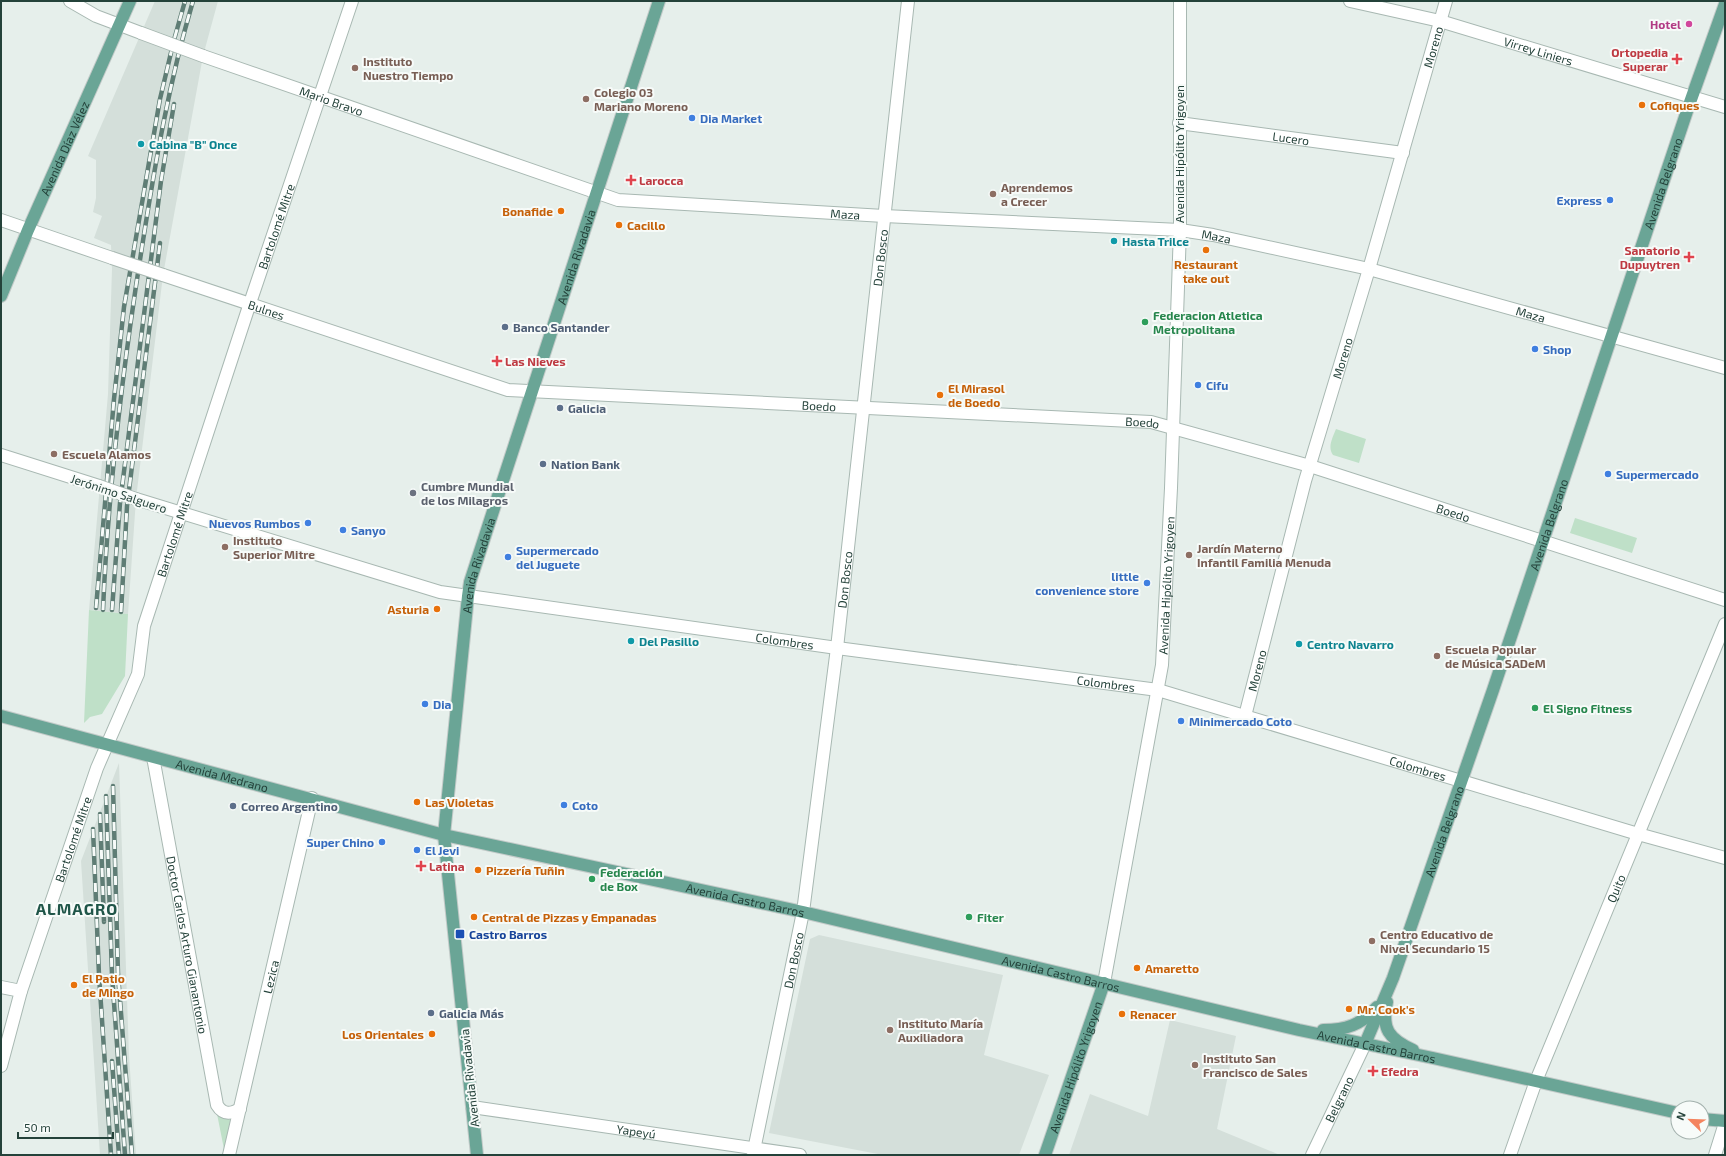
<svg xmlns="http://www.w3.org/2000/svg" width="1726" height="1156" font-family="'Exo 2',sans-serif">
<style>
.built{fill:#d4dfda}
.green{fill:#bfe0c8}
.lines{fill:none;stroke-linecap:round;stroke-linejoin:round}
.minor-casing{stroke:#a8b8b2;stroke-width:14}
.major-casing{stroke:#c2cac8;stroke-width:14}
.minor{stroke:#fff;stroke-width:12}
.major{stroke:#6aa596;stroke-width:12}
.rail-casing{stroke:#5f7d75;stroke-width:4.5}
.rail{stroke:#f7fbf9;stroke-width:3;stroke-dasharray:9;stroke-linecap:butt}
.minor-bridge-casing{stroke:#a8b8b2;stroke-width:14;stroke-linecap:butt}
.minor-bridge{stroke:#fff;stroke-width:12}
.hotel-dot{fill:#d1479c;stroke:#f7fbf9;stroke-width:1.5}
.health-dot{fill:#e0444e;stroke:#f7fbf9;stroke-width:1.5}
.education-dot{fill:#8d6e63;stroke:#f7fbf9;stroke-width:1.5}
.food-dot{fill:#e8710a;stroke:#f7fbf9;stroke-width:1.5}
.shop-dot{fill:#3f7fe0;stroke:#f7fbf9;stroke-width:1.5}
.culture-dot{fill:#0f9aa8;stroke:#f7fbf9;stroke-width:1.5}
.leisure-dot{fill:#2e9e5b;stroke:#f7fbf9;stroke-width:1.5}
.service-dot{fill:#5c6f8a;stroke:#f7fbf9;stroke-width:1.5}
.worship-dot{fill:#6b7280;stroke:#f7fbf9;stroke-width:1.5}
.transit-dot{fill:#1a4fb4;stroke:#f7fbf9;stroke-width:1.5}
.labels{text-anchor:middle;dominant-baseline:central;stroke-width:4;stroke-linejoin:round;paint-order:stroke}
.hotel-label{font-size:12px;font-weight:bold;fill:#b23c85;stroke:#f7fbf9;text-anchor:end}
.street-label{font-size:12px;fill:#24423a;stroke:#f7fbf9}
.health-label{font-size:12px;font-weight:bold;fill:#be3a42;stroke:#f7fbf9;text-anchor:start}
.education-label{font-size:12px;font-weight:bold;fill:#785e54;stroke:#f7fbf9;text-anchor:start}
.food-label{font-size:12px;font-weight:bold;fill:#c56008;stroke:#f7fbf9;text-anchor:start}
.shop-label{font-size:12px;font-weight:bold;fill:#366cbe;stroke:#f7fbf9;text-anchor:start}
.culture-label{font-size:12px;font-weight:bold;fill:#0d838f;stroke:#f7fbf9;text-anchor:start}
.leisure-label{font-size:12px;font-weight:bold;fill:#27864d;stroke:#f7fbf9;text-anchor:start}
.service-label{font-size:12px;font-weight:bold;fill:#4e5e75;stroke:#f7fbf9;text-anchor:start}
.worship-label{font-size:12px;font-weight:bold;fill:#5b616d;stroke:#f7fbf9;text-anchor:start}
.transit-label{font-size:12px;font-weight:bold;fill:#164399;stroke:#f7fbf9;text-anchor:start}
.district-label{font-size:16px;font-weight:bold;letter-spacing:1px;fill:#1f5548;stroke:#f7fbf9}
</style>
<rect width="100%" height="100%" fill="#e6efeb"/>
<path class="built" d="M155,1H218L203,56L163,275L136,499L128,614L89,610L108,394L112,269L111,245L94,238L102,216L93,212L96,198V160L88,156Z
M119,763L129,1056L136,1155H100L81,861Z
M819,935L1003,975L984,1055L1049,1075L1019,1155H883L769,1133L810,939Z
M1170,1020L1236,1036L1217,1129L1280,1155H1069L1090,1094L1148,1116Z"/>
<path class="green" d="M1336,429L1366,439L1359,463L1333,455C1327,447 1333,437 1336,429Z
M1575,518L1637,538L1632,553L1570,533Z
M89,610L128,614L125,676L102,714L90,717L84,723Z
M217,1114L228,1119L234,1116L225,1154Z"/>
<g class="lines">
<defs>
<g id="minor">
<path d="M70,1L96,16L141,33"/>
<path id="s1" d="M1350,1L1440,21L1725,107"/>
<path id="s2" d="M203,56L618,200L884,216L1180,230L1213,235L1369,269L1725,368"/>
<path id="s3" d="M1179,123L1403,153"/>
<path d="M1,220L112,258"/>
<path id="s4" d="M163,275L508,390L1151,422L1310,466L1725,600"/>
<path d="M1,455L99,486"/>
<path id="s5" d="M136,499L440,592L837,648L1158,690L1638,834L1725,858"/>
<path id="s6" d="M1245,716L1305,481L1369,269L1446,1"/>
<path id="s7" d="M153,757L217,1105C223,1115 231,1114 240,1109"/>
<path id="s8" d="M1104,983L1162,665L1171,488L1180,230V1"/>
<path d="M1,987L21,991"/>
<path id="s9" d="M1,1066L21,991L97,768L138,674L144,626L250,303L352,1"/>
<path id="s10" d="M472,1107L800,1155"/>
<path id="s11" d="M229,1155L312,798"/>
<path id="s12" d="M753,1155L803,912L837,648L908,1"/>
<path id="s13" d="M1312,1155L1365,1044"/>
<path id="s14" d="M1510,1155L1536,1081L1725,624"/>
<path d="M1715,1155L1725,1123"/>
</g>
<g id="major">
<path id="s15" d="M1,296L28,230L130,1"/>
<path id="s16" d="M1,716L444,835L803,912L1299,1030L1433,1058L1678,1113"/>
<path d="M1387,1002C1381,1029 1389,1039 1413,1050"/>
<path d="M1323,1030C1346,1030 1361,1025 1377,1007"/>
<path id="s17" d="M1365,1044L1393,978L1493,690L1688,108L1725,4"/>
<path d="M1702,1119L1725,1121"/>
<path id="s18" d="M477,1155L444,835L468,596L470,582L659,1"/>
<path id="s19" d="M1045,1155L1104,983"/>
</g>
</defs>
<use href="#minor" class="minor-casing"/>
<use href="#major" class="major-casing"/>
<use href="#minor" class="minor"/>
<use href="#major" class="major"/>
<defs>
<path id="rail" d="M96,608L114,399L124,307L160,99L174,40L185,1
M103,610C108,489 123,367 142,247C155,164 169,82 193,1
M112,610L120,503L161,181L174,104
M121,612L127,506L160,243
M113,786L118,974L132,1155
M106,796L112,975L125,1155
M100,814L104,922
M93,829L99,975L111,1155
M112,1061L119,1155"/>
</defs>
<use href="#rail" class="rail-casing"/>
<use href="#rail" class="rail"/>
<defs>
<path id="minor-bridge" d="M141,33L203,56
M112,258L163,275
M99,486L136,499"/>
</defs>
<use href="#minor-bridge" class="minor-bridge-casing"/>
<use href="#minor-bridge" class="minor-bridge"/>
</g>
<circle class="hotel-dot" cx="1689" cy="24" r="4"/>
<g class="health-dot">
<path d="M1675 53h4v4h4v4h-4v4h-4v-4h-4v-4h4z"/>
<path d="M629 174h4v4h4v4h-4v4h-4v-4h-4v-4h4z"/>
<path d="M1687 251h4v4h4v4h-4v4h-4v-4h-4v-4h4z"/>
<path d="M495 355h4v4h4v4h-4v4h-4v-4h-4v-4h4z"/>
<path d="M419 860h4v4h4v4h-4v4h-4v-4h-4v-4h4z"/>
<path d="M1371 1065h4v4h4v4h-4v4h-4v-4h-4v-4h4z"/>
</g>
<g class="education-dot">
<circle cx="355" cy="68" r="4"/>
<circle cx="586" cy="99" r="4"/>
<circle cx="993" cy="194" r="4"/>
<circle cx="54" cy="454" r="4"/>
<circle cx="225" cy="547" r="4"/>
<circle cx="1189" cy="555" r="4"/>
<circle cx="1437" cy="656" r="4"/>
<circle cx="1372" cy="941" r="4"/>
<circle cx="890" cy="1030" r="4"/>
<circle cx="1195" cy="1065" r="4"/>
</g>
<g class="food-dot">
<circle cx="1642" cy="105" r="4"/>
<circle cx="561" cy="211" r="4"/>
<circle cx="619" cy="225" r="4"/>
<circle cx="1206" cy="250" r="4"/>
<circle cx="940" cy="395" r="4"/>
<circle cx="437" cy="609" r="4"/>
<circle cx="417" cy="802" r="4"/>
<circle cx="478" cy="870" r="4"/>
<circle cx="474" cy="917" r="4"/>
<circle cx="1137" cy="968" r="4"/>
<circle cx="74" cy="985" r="4"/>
<circle cx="1349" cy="1009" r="4"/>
<circle cx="1122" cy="1014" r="4"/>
<circle cx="432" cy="1034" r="4"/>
</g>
<g class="shop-dot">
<circle cx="692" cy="118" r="4"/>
<circle cx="1610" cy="200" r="4"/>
<circle cx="1535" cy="349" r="4"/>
<circle cx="1198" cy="385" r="4"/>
<circle cx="1608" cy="474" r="4"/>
<circle cx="308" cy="523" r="4"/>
<circle cx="343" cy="530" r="4"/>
<circle cx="508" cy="557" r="4"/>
<circle cx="1147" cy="583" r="4"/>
<circle cx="425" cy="704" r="4"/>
<circle cx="1181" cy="721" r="4"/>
<circle cx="564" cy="805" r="4"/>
<circle cx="382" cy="842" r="4"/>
<circle cx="417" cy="850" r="4"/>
</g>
<g class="culture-dot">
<circle cx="141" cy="144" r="4"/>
<circle cx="1114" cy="241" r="4"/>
<circle cx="631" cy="641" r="4"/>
<circle cx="1299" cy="644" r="4"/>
</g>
<g class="leisure-dot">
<circle cx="1145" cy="322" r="4"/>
<circle cx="1535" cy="708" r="4"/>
<circle cx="592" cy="879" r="4"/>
<circle cx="969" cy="917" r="4"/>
</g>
<g class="service-dot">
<circle cx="505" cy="327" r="4"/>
<circle cx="560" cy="408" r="4"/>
<circle cx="543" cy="464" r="4"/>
<circle cx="233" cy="806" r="4"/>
<circle cx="431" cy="1013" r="4"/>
</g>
<circle class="worship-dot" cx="413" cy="493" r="4"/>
<rect class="transit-dot" x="455" y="929" width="10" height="10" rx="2"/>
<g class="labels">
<g class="hotel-label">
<text x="1681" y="24">Hotel</text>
</g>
<g class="street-label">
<text stroke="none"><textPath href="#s6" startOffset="695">Moreno</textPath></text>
<text stroke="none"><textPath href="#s1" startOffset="195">Virrey Liniers</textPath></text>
<text stroke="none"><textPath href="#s2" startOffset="136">Mario Bravo</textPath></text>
<text stroke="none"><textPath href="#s3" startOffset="113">Lucero</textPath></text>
<text stroke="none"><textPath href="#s15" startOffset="161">Avenida Díaz Vélez</textPath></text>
<text transform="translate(1179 154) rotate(-90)">Avenida Hipólito Yrigoyen</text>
<text stroke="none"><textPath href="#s17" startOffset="911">Avenida Belgrano</textPath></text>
<text stroke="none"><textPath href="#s2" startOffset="667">Maza</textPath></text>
<text stroke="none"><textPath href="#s9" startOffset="885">Bartolomé Mitre</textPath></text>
<text stroke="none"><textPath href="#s2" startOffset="1039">Maza</textPath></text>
<text stroke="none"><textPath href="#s18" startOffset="918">Avenida Rivadavia</textPath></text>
<text stroke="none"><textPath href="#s12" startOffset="907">Don Bosco</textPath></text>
<text stroke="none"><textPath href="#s4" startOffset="109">Bulnes</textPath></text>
<text stroke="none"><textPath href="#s2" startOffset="1363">Maza</textPath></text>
<text stroke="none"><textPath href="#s6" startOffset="371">Moreno</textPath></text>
<text stroke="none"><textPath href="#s4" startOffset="675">Boedo</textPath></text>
<text stroke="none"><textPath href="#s4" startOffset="999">Boedo</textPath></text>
<text transform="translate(119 493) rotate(18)">Jerónimo Salguero</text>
<text stroke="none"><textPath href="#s4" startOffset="1323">Boedo</textPath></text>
<text stroke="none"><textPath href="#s17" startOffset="551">Avenida Belgrano</textPath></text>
<text stroke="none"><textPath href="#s9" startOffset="561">Bartolomé Mitre</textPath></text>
<text stroke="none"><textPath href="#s18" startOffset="594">Avenida Rivadavia</textPath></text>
<text stroke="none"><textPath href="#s12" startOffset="583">Don Bosco</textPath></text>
<text stroke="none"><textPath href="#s8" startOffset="403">Avenida Hipólito Yrigoyen</textPath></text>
<text stroke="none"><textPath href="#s5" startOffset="666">Colombres</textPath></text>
<text stroke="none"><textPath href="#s6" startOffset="47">Moreno</textPath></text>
<text stroke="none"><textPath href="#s5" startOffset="990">Colombres</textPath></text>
<text stroke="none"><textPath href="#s5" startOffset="1314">Colombres</textPath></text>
<text stroke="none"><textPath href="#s16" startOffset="229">Avenida Medrano</textPath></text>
<text stroke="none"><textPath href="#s17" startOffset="227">Avenida Belgrano</textPath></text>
<text stroke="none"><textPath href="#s9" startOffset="238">Bartolomé Mitre</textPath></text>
<text stroke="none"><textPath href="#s14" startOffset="287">Quito</textPath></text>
<text stroke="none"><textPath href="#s16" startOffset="767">Avenida Castro Barros</textPath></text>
<text stroke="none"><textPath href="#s7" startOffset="191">Doctor Carlos Arturo Gianantonio</textPath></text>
<text stroke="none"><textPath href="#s12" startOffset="199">Don Bosco</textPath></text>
<text stroke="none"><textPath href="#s16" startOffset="1091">Avenida Castro Barros</textPath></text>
<text stroke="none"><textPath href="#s11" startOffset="183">Lezica</textPath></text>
<text stroke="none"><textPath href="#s16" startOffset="1415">Avenida Castro Barros</textPath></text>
<text stroke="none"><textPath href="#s19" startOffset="93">Avenida Hipólito Yrigoyen</textPath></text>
<text transform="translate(469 1078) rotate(-96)">Avenida Rivadavia</text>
<text stroke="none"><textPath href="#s13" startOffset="62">Belgrano</textPath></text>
<text stroke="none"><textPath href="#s10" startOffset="166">Yapeyú</textPath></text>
</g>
<g class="health-label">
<text x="1668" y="52" text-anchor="end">Ortopedia<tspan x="1668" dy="14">Superar</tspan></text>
<text x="639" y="180">Larocca</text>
<text x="1680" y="250" text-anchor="end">Sanatorio<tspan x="1680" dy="14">Dupuytren</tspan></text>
<text x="505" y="361">Las Nieves</text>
<text x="429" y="866">Latina</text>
<text x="1381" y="1071">Efedra</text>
</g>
<g class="education-label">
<text x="363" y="61">Instituto<tspan x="363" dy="14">Nuestro Tiempo</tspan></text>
<text x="594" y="92">Colegio 03<tspan x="594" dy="14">Mariano Moreno</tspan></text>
<text x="1001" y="187">Aprendemos<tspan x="1001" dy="14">a Crecer</tspan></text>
<text x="62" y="454">Escuela Alamos</text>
<text x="233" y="540">Instituto<tspan x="233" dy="14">Superior Mitre</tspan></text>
<text x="1197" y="548">Jardín Materno<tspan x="1197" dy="14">Infantil Familia Menuda</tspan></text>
<text x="1445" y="649">Escuela Popular<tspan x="1445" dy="14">de Música SADeM</tspan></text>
<text x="1380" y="934">Centro Educativo de<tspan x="1380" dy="14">Nivel Secundario 15</tspan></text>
<text x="898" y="1023">Instituto María<tspan x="898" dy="14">Auxiliadora</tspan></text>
<text x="1203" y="1058">Instituto San<tspan x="1203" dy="14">Francisco de Sales</tspan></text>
</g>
<g class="food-label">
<text x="1650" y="105">Cofiques</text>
<text x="553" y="211" text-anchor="end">Bonafide</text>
<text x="627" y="225">Cacillo</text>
<text x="1206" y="264" text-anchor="middle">Restaurant<tspan x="1206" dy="14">take out</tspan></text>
<text x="948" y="388">El Mirasol<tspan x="948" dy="14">de Boedo</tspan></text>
<text x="429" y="609" text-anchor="end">Asturia</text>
<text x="425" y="802">Las Violetas</text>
<text x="486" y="870">Pizzería Tuñin</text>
<text x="482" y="917">Central de Pizzas y Empanadas</text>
<text x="1145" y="968">Amaretto</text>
<text x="82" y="978">El Patio<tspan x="82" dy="14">de Mingo</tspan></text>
<text x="1357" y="1009">Mr. Cook's</text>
<text x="1130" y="1014">Renacer</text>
<text x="424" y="1034" text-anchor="end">Los Orientales</text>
</g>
<g class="shop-label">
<text x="700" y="118">Dia Market</text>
<text x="1602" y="200" text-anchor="end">Express</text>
<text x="1543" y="349">Shop</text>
<text x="1206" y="385">Cifu</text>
<text x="1616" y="474">Supermercado</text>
<text x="300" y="523" text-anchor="end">Nuevos Rumbos</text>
<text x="351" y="530">Sanyo</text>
<text x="516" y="550">Supermercado<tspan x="516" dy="14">del Juguete</tspan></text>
<text x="1139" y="576" text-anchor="end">little<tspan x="1139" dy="14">convenience store</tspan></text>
<text x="433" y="704">Dia</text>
<text x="1189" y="721">Minimercado Coto</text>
<text x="572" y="805">Coto</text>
<text x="374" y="842" text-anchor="end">Super Chino</text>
<text x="425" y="850">El Jevi</text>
</g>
<g class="culture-label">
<text x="149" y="144">Cabina "B" Once</text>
<text x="1122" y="241">Hasta Trilce</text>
<text x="639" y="641">Del Pasillo</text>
<text x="1307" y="644">Centro Navarro</text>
</g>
<g class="leisure-label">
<text x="1153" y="315">Federacion Atletica<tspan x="1153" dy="14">Metropolitana</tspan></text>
<text x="1543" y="708">El Signo Fitness</text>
<text x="600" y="872">Federación<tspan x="600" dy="14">de Box</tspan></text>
<text x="977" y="917">Fiter</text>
</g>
<g class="service-label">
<text x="513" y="327">Banco Santander</text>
<text x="568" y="408">Galicia</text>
<text x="551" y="464">Nation Bank</text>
<text x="241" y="806">Correo Argentino</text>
<text x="439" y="1013">Galicia Más</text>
</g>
<g class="worship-label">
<text x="421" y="486">Cumbre Mundial<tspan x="421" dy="14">de los Milagros</tspan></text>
</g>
<g class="transit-label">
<text x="469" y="934">Castro Barros</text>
</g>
<g class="district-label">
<text x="77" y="908">ALMAGRO</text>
</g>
</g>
<rect width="1726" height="1156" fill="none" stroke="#24423a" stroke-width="4"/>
<g transform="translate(1690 1120) rotate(293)"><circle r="19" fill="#f7fbf9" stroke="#a3b1ad"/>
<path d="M0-3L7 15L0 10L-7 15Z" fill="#f4845f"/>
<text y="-6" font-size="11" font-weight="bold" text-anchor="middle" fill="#24423a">N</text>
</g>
<path d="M18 1132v6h95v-6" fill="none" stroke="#24423a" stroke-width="2"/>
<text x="24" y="1132" font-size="12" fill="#24423a" stroke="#f7fbf9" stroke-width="3" paint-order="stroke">50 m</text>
</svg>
